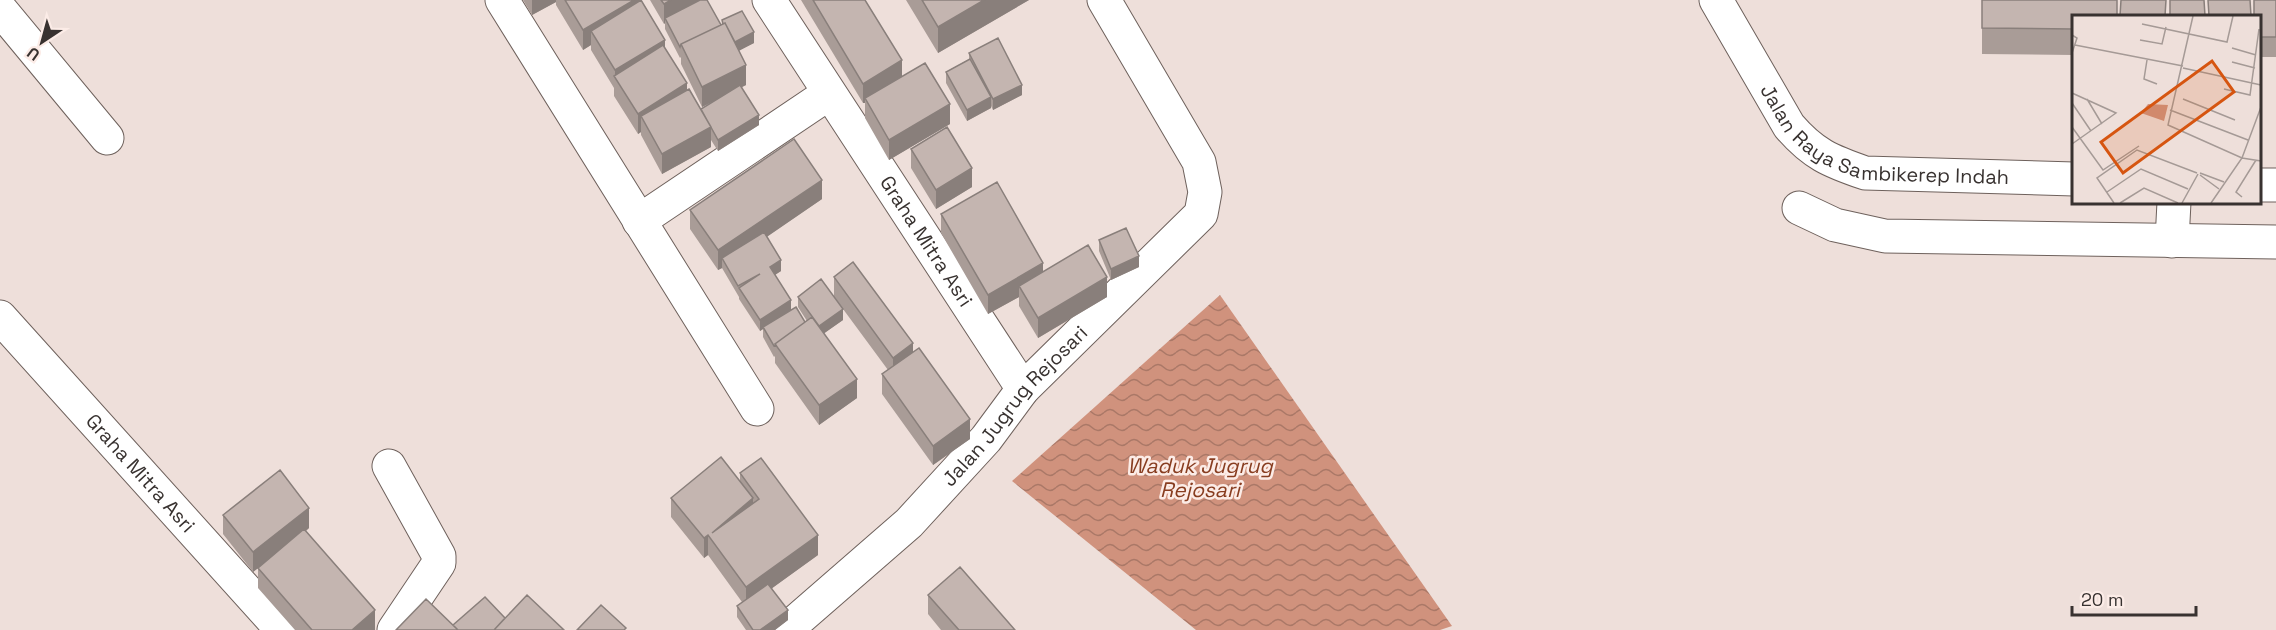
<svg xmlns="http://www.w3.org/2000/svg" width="2276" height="630" font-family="'Space Grotesk',sans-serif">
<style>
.water{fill:url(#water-waves)}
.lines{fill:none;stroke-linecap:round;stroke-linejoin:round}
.street-casing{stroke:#6e615c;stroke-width:35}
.street{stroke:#fff;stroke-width:33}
.wall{fill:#a99c97}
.shaded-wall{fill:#897f7b}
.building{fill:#c4b5b0;stroke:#897f7b;stroke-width:1.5}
.labels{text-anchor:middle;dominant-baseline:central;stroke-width:5;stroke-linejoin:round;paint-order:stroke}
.street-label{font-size:20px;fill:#383230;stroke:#fcece7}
.water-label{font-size:21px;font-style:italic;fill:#883d20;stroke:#fcece7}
.inset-road{fill:none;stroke:#a59a96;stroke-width:1.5}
.view{fill:#d65510;fill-opacity:0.15;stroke:#d65510;stroke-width:3}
.inset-edge{fill:none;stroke:#383230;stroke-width:3}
</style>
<defs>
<pattern id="water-waves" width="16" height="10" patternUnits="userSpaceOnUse" patternTransform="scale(1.5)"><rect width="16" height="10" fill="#d0927d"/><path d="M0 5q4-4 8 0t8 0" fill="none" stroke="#aa7867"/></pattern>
</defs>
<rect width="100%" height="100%" fill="#eedfda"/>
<path class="water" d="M1220,295L1452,626L1440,630H1196L1012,481Z"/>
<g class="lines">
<defs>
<g id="street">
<path d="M502,0L757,409"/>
<path id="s1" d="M769,0L1023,389"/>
<path id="s2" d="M1716,0L1789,126C1813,154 1830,161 1865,173L2074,179"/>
<path d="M0,9L107,138"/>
<path d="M2260,185H2276"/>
<path d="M1799,208L1835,225L1885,236L2276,242"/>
<path d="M639,221L828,94"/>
<path d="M2172,241L2174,202"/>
<path id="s3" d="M0,317L282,630"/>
<path d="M389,466L439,556V563L394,630"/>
<path id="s4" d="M786,630L909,523L986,439L1023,389L1201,214L1205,192L1199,162L1104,0"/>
</g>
</defs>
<use href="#street" class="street-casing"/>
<use href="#street" class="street"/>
</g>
<path class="wall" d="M523,0H641L665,40V49L687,90L701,109L714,101L702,107L681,64V57L680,58L665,29V23L664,24L650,0H707L721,25L722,24V20L754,43L739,50L746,85L742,87L759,125L718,151L711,140V147L662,174L641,135V132L638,134L614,96V88L591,50V45L583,50L556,5V2L532,15Z
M801,0H865L902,77L950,124L889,160L865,118V103H863Z
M906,0H1029L938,53Z
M1982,0L2073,16V55L1982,54Z
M2276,0V57H2259V16Z
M969,53L1022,95L993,110L991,106V108L967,121L946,83V72L969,59Z
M911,149L972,187L936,209L911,168Z
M822,199L766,237L781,271L775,275L791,310L805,322L807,321L798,307V297H834V277L913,352L970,439L933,465L882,394V374L888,370L843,309V320L824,333L857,398L819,425L775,363V356L774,357L763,337V329L760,331L739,299V297L722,268L718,270L690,229V210Z
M941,214L1043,272L1107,297L1038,338L1019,306V297L988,314L941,233Z
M1099,240L1139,267L1111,280L1099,251Z
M740,473L818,555L772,588L788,620L775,630H746L737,617V606L742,602L708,555L704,558L671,517V498L740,481Z
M223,515L309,528L306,531L375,630H295L258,588V568L263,564L253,572L223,534Z
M928,595L1015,630H941L928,614Z"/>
<path class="shaded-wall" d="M532,0H556V2L532,15Z
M634,0H641V16L591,31V45L583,50V30Z
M671,0H703L665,18V23L664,24V4Z
M984,0H1029L938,53V27Z
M754,32V43L733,54V43Z
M665,40V60L615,78V70Z
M902,60V80L865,98V103H863V84Z
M746,65V85L702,107V87Z
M687,83V103L641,116V132L638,134V114Z
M1022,85V95L993,110V99Z
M991,97V108L967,121V110Z
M950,104V124L889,160V140Z
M759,115V125L718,151V140Z
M711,127V147L662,174V154Z
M972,168V187L936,209V190Z
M822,180V199L726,265L722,258V268L718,270V250Z
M1139,256V267L1111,280V269Z
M781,260V271L770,278V267Z
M1043,263V283L1019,286V297L988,314V295Z
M1107,277V297L1038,338V318Z
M791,300V311L763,327V329L760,331V320Z
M843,309V320L819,337V326Z
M913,343V363L893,378V358Z
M857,379V398L819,425V405Z
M970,419V439L933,465V446Z
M753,498V518L712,533Z
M309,508V528L253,572V552Z
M708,535V555L704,558V538Z
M818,535V555L746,607V587Z
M375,610V630H352Z
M788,610V620L775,630H760Z"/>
<path class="building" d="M565,0H634L583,30Z
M641,0L665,40L615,70L591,31Z
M661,0H671L664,4Z
M700,0H707L721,25L681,44L680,47L665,18Z
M813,0H865L902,60L863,84Z
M922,0H984L938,27Z
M1982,0H2117V16H2073V29L1982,28Z
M2121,0H2166L2165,16H2120Z
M2170,0H2204L2205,16H2170Z
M2208,0H2250L2251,16H2209Z
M2254,0H2276V37H2259V16H2254Z
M742,11L754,32L735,42L725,23L723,24L722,20Z
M725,23L746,65L702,87L681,44Z
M998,38L1022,85L993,99L969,53Z
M663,45L687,83L638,114L614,76Z
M970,59L991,97L967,110L946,72Z
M925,63L950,104L889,140L865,98Z
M740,85L759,115L718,140L701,109Z
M689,89L711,127L662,154L641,116Z
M947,127L972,168L936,190L911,149Z
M794,139L822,180L718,250L690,210Z
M997,182L1043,263L988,295L941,214Z
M1126,228L1139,256L1111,269L1099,240Z
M764,232L781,260L770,267L791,300L760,320L739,288L760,274L738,286L722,258Z
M1088,245L1107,277L1038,318L1019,286Z
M853,262L913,343L893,358L834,277Z
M821,279L843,309L819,326L798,297Z
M796,307L805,322L775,344L776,345L774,346L763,327Z
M812,317L857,379L819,405L775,344Z
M919,348L970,419L933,446L882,374Z
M721,457L753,498L712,533L759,499L740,473L761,458L818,535L746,587L708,535L704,538L671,498Z
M280,470L309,508L253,552L223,515Z
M304,529L375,610L352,630H312L258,568Z
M960,567L1015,630H959L928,595Z
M768,584L788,610L760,630H753L737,606Z
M527,595L564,630H494Z
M485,597L505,618L494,630H458L453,625Z
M426,599L458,630H396Z
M601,605L626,628L624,630H577Z"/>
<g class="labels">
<g class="street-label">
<text stroke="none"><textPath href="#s2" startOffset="240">Jalan Raya Sambikerep Indah</textPath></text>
<text stroke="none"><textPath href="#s1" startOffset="288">Graha Mitra Asri</textPath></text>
<text stroke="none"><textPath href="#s4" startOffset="321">Jalan Jugrug Rejosari</textPath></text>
<text stroke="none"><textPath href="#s3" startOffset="210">Graha Mitra Asri</textPath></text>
</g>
<g class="water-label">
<text x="1200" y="465">Waduk Jugrug<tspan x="1200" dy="24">Rejosari</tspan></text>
</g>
</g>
<g transform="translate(2072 15)">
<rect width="189" height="189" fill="#eedfda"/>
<path d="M76,89L96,90L92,106L69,98Z" fill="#d0927d"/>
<path class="inset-road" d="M121,1L96,110L170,143L189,146M70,9L155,27L161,1M0,20L5,23L0,38M68,25L90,29L94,12M3,30L111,51M160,33L184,40M75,45L72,64L85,69M160,47L183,53M111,53L189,70M152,74L178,80L187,14M0,78L44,98L0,129M15,84L30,109M111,84L163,105M0,88L19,116M98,95L176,125M0,112L31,155L67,131M128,158L152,167M128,160L147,174M35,177L69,154L116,174M170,182L164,177L184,145M42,188L25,163L65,135L125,158M48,188L72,173L106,188M110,188L126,159M139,188L170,143L189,92"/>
<path class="view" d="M140,46L162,77L51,158L29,127Z"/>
<rect width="189" height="189" class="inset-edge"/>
</g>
<g transform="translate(42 42) rotate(216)" stroke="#fcece7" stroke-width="4.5" paint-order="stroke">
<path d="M0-4.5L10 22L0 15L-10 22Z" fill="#383230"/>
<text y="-9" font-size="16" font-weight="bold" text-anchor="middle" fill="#383230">U</text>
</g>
<path d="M2072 606v9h124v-9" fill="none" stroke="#383230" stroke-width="3"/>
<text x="2081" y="606" font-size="18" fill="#383230" stroke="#fcece7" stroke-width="4.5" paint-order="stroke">20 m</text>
</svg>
